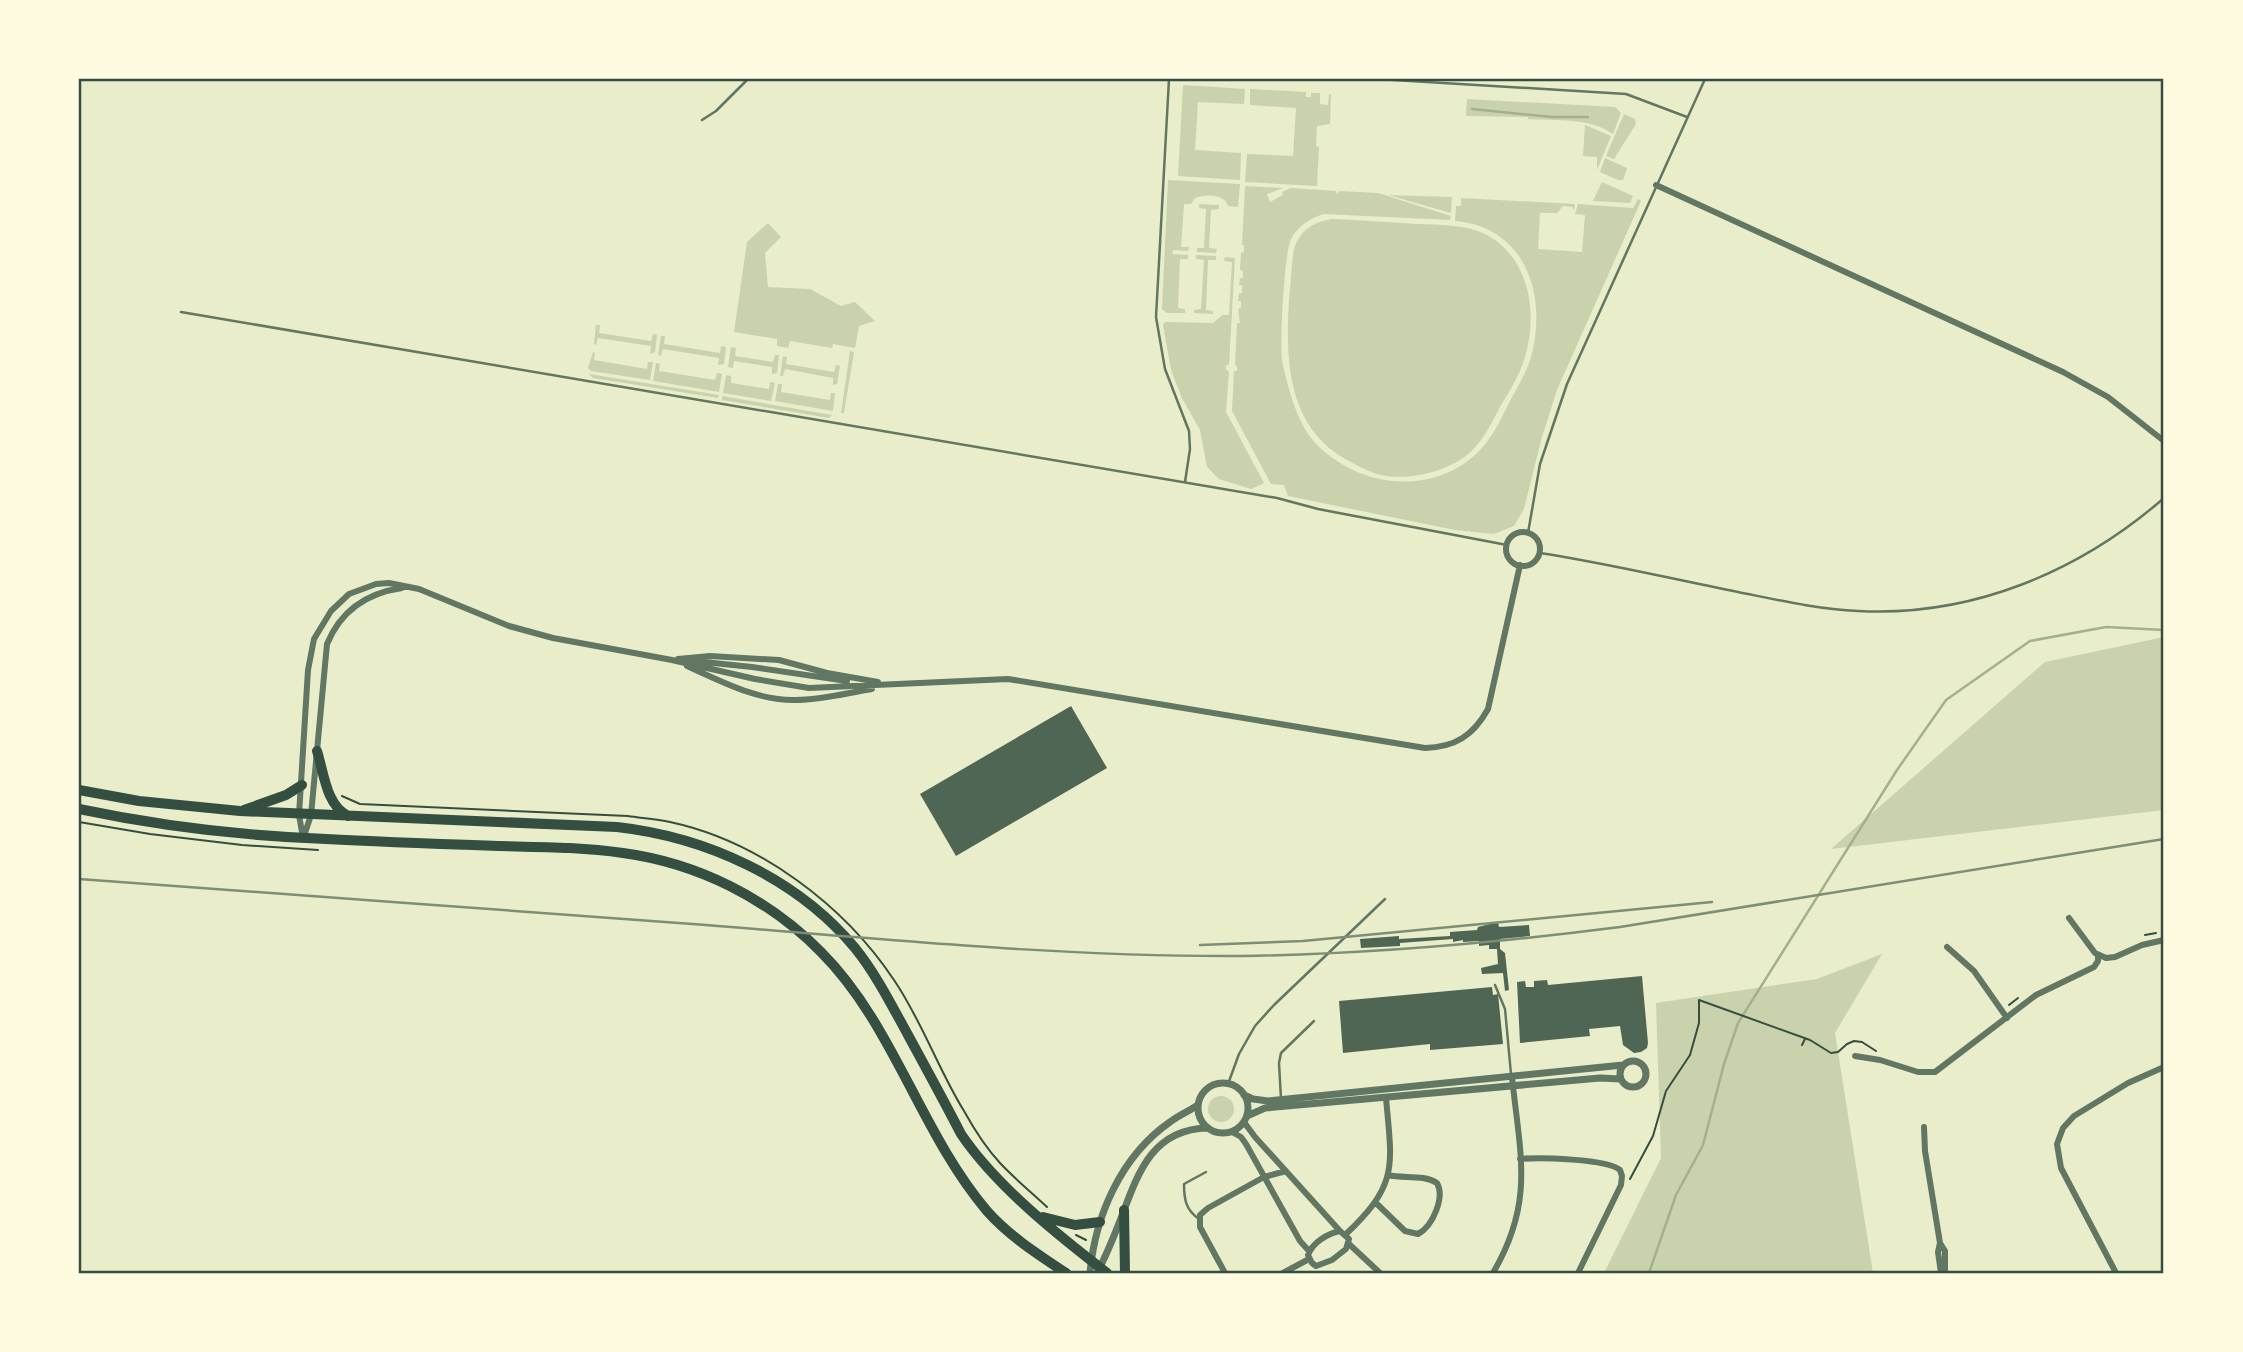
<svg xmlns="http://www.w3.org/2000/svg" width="2243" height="1352" font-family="Jost,sans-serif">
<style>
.green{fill:#cad2ad}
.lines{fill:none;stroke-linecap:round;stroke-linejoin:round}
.stream{stroke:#a3b18a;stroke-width:2.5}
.building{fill:#4f6655}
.path{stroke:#344e41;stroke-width:2}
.service{stroke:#617663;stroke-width:2.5}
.minor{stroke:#617663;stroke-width:6}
.tertiary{stroke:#617663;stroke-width:7}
.primary{stroke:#344e41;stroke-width:10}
.rail{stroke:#7c8e77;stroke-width:2.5}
.neatline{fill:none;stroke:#344e41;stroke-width:2.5}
</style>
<rect width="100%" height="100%" fill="#e9edc9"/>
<path class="green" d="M1183,85L1245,89L1244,104L1198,102L1195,150L1241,153L1240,180L1178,176Z
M1250,89L1306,92V97H1311V93H1320V104L1328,105L1329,94H1331L1330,124L1317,126L1316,146L1319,147L1317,186L1245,182L1247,154L1293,156L1296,108L1250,105Z
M1467,99L1615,107L1621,113L1613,134C1589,117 1555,121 1528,119V117L1466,116Z
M1624,114L1635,119L1636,124L1614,159L1606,156Z
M1585,125L1611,136L1597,170V157L1583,156Z
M1605,158L1627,168L1623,180H1618L1600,172Z
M1168,180L1240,184L1238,207L1228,206C1224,194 1206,194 1195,198L1191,204H1184L1181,247H1189L1188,251L1173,250L1172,254L1188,255V259H1180L1178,308L1185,309V313H1167L1162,309Z
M1602,182L1633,196L1630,203L1593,201Z
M1245,186L1283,188L1267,194L1270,202L1283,195L1282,192L1291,188L1336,191L1337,195L1339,191L1378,193L1451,216L1450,220L1324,214C1310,218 1298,226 1291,239C1284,255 1280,341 1282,360C1284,373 1288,385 1291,396C1303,433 1315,449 1349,468C1391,490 1446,486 1480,450C1493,437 1500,420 1508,405C1516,389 1526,374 1531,357C1548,296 1526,227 1455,221L1456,206H1461V198L1575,204L1574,210L1572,207L1563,206L1557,213H1540L1538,249L1582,252L1585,215L1575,214L1578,204L1633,208L1638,199L1641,201L1557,390L1542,437L1524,509L1514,526L1494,534L1455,530L1288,496L1284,485L1271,484L1232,411L1234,371H1237V366L1235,365L1237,323H1240L1238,309L1241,308V301H1238L1239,293H1242V285H1239L1240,278H1243V271L1240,270L1241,253L1244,252V245H1242Z
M1388,195L1452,197L1451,213Z
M1199,204L1219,205V209L1211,210L1209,248L1217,249L1216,253L1197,252V248H1204L1206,209L1199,208Z
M1332,219C1360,220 1388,222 1417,224C1439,225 1464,224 1485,234C1530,257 1539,315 1524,360C1519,376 1509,392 1500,407C1491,424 1483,442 1467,455C1445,472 1409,481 1381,475C1369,472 1358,466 1347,460C1273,420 1287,325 1293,254C1297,233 1311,222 1332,219Z
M768,223L781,237L765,253L768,287L810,289L841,306L855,302L875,321L859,326L855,348L833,344L832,348L790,341L788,348L777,346V339L734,332L747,242Z
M1196,255L1216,256V260H1208L1206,310L1213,311V314L1194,313V310L1201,309L1204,260L1196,259Z
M1225,257L1235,258L1229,365H1226V370L1229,371L1226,412L1264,483L1251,489L1219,479L1207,467L1200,430L1182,398L1171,370L1163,325L1165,322L1213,323L1222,315H1229L1232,262L1224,261Z
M596,325H600L599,333L651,341L653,334L657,335L655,352L650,354L651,346L598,338L596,345L594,344Z
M661,336H665L664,344L720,353L721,346L726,347L724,364L718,365L719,358L663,349L661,356L658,355Z
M731,347L736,348L735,356L773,362L775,355H779L777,373L772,374V367L734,361L733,368L728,367Z
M850,351L854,352L844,413H841Z
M593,352L595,353L594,360L647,369L648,362H653L650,380L591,371L588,368Z
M783,356L787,357L786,364L834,372L836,365L840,366L837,384L833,385V378L785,369L783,376H780Z
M656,363L660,364L659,371L715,380L717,373L722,374L719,392L653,381Z
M589,374L719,395L718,398L593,378Z
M726,375L731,376V383L769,389L770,382L775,383L771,401L723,393Z
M778,384H782L781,392L830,400L831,393H835L833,411L775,401Z
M722,396L832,415L829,418L722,400Z
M2164,637V810L1831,849L2045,662Z
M1882,954L1835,1033L1873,1273H1604L1661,1158L1656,1003L1817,979Z
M1208 1109a13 13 0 1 1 26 0a13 13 0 1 1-26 0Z"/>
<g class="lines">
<path class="stream" d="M1472,109L1552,117H1588
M1649,1273L1676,1195L1703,1145L1724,1064L1738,1023L1897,770L1946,700L2030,641L2106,627L2164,630"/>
</g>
<path class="building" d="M1071,706L1107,768L956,856L920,794Z
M1498,922L1499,927L1529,925L1530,936L1500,939V949L1505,953L1509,990L1505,991L1503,973L1482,974L1481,968L1498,964L1497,949H1489V945L1479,946V941L1463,942V940L1453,942V939L1400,943V946L1361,948L1360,939L1399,936V939L1450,936V932L1477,930L1478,927Z
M1642,976L1648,1043L1647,1048L1641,1052L1634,1053L1623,1045L1620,1026L1589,1029L1590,1036L1520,1043L1517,982L1525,981L1526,987H1534V981L1547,980L1548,985Z
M1492,987L1493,995L1498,994L1503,1044L1430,1050V1044L1343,1053L1339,1001Z"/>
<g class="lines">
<path class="path" d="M342,796L360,804L628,816C641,818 656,819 670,822C759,841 844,905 894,980C922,1021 938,1069 964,1111C974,1129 986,1148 1000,1163C1015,1179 1031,1192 1047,1207
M79,822L150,834L242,845L318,850
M2145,935L2156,933
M2009,1005L2018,998
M1802,1045L1805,1039
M1630,1179L1653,1136L1666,1091L1690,1055L1699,1023V1000L1810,1040L1831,1053L1838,1052L1847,1044L1854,1041L1862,1042L1876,1051
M1076,1235L1086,1240"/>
<path class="service" d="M1169,79L1156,317L1165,369L1189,431L1190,449L1185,482
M1377,79L1626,94L1687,117
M702,120L716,111L748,79
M181,312L1277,498L1318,509L1507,545
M1528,533L1540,464L1567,384L1705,79
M1540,553C1606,563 1672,579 1738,592C1778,600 1817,609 1858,611C1972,617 2079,572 2164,498
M1495,985L1505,1009L1511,1074
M1228,1084L1239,1054L1255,1026L1274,1005L1385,899
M1281,1099L1279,1063L1281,1053L1314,1021
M1199,1219C1186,1210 1184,1200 1184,1184L1206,1172"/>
<path class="minor" d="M1656,185L2063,372L2108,397L2164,441
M1506 549a17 17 0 1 1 34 0a17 17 0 1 1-34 0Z
M678,659L710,656L779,660L827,673L878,682
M694,661L752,667L847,681
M687,666C721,681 757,701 796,700C821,700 847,693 872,689
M304,836L311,815L327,644C341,610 367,593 402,588
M303,838L299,815L308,670L314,639L331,611L349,594L376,584L389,583L419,589L509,626L553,638L672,660L755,679L809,688L1008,679L1425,748C1455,747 1473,736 1488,709L1520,565
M2069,918L2095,953L2106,958L2115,957L2142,945L2164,940
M1947,947L1974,971L2007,1018
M1855,1056L1880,1060L1918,1072H1935L2036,995L2094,967L2098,961V956
M1244,1122L1255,1137L1340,1231
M1924,1127L1925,1151L1940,1243L1938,1252L1941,1273
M1232,1132L1241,1137L1246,1144L1300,1241L1309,1251
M1520,1159C1538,1157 1608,1159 1620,1170L1622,1176L1621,1185L1578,1273
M1376,1203L1405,1231L1418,1234C1433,1226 1445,1197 1437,1183C1423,1174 1403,1179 1388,1175
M1340,1231L1349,1239L1346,1249L1332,1260L1316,1266L1312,1263L1308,1255C1313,1242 1327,1234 1340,1231Z
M1346,1234C1399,1184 1392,1166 1386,1098
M1940,1243L1945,1251V1273
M1349,1244L1380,1273
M1225,1273L1200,1227V1215L1208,1208L1264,1177L1286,1171
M1283,1273L1309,1259
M1493,1273C1535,1201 1520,1155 1512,1077
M2116,1273L2061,1168L2057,1144L2063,1128L2074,1116L2128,1083L2164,1067"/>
<path class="tertiary" d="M1620 1074a13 13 0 1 1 26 0a13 13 0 1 1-26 0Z
M1198 1108a25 25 0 1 1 50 0a25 25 0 1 1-50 0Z
M1244,1095L1253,1099L1268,1101L1623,1065
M1247,1116L1265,1108L1600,1078L1621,1079
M1090,1273C1095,1216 1121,1156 1170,1122C1179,1115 1189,1111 1198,1105
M1097,1273C1107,1254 1115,1234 1123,1213C1139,1170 1154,1129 1208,1128"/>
<path class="primary" d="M317,751C324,773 326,805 348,816
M79,790L139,801L240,811L617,827C706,837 797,878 855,948C876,974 892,1006 908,1035C926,1068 944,1101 961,1134C996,1186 1058,1235 1107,1273
M79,809C160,826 244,836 326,839C383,842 441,844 498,846C540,847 582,847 623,853C697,863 768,898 821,952C894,1025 920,1132 987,1211C1009,1236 1039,1255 1066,1273
M244,810L286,795L302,785
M1124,1210L1125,1273
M1043,1217L1075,1225L1100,1222"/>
<path class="rail" d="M79,879C288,894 497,910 706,925C884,939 1062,957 1241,956C1368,954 1495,943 1620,927L2164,839
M1200,945L1303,941L1712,902"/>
</g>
<rect width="2243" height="1352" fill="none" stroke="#fefae0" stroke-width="161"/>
<rect x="80" y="80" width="2082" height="1192" class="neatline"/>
</svg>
